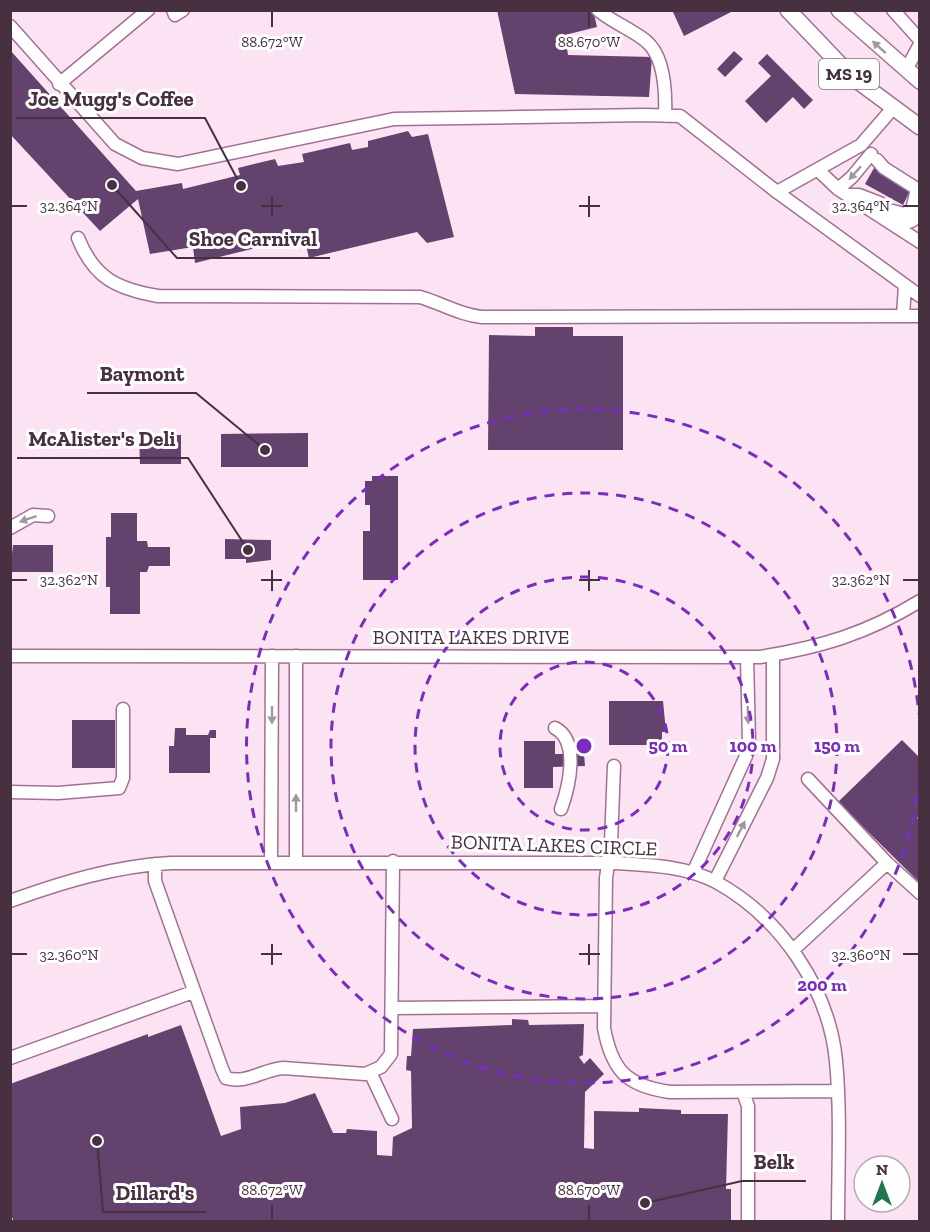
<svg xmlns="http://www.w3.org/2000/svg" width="930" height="1232" font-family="'Zilla Slab',serif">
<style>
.building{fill:#63426e}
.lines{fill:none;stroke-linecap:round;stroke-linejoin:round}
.minor-casing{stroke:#a37095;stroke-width:15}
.major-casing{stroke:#a37095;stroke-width:18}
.minor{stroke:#fff;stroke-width:12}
.major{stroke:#fff;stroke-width:15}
.oneway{fill:#a398a0}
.ticks{fill:none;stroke:#473141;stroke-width:2}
.ring{fill:none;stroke:#7b2cbf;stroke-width:3;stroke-dasharray:10 8}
.labels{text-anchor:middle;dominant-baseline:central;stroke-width:6;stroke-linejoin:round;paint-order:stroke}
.shield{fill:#fff;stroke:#7e6f7a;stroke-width:1.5}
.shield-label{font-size:18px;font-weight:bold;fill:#473141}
.street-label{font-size:20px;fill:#473141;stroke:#fff}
.ticks-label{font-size:15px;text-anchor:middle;fill:#473141;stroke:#fff;stroke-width:6;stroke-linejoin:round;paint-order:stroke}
.centre{fill:#7b2cbf;stroke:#fff;stroke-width:3}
.ring-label{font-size:18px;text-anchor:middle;font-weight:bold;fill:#7b2cbf;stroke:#fff;stroke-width:6;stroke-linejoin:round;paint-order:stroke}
.leader{fill:none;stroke:#473141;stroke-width:2}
.callout-dot{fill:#473141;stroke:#fff;stroke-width:2}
.callout-label{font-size:21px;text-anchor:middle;font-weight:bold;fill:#473141;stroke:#fff;stroke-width:6;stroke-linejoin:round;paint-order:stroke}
</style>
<rect width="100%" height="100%" fill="#fbe3f3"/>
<path class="building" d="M497,10H593L597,27L565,35L568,55L652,57L649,97L515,94Z
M672,10H735L684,36Z
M10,50L136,191L182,183L183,189L240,175L238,168L275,159L278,166L304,162L302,154L350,143L352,150L368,147V141L408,131L412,137L428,134L454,237L427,243L417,232L309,258L304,236L195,263L193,247L150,254L138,199L100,231L10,134Z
M734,51L743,59L725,77L717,69Z
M767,54L813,100L804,109L793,97L766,123L745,101L771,76L758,63Z
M874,168L911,189L903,205L865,184Z
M535,327H573V336H623V450H488L489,335L535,336Z
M308,433V467H221V434Z
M139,435H181V464H140Z
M372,476H398V580H363V531H370V505H365V481H372Z
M111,513H137V541H147L148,547H170V566H149L147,572H140V614H110V587H106V537H111Z
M225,539L271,540V560L246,563V559H225Z
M13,545H53V572H10Z
M609,701H663L666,732H662V745H609Z
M72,720H115V768H72Z
M175,728H186V735H208L210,730H216V738H210V773H169V746H174Z
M902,740L920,758V815L917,818L920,820V883L838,802Z
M524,741H555V754H584L585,766L553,767V788H524Z
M512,1019L528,1020L529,1025L584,1024L583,1055L579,1057L584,1064L590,1058L604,1074L585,1092L584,1148L594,1149V1111L639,1112V1108L681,1110V1114H728L726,1189H731V1222H14L10,1212V1084L148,1034V1037L181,1025L221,1136L241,1129L240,1107L285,1103L315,1093L333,1133H346L347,1129L377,1131V1155L392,1156L393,1137L412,1128L411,1071L406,1070L407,1056H411L413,1029L512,1025Z"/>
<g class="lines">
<defs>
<path id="minor" d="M173,10L175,15L183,10
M598,10C612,22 631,29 646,41C665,57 666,92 665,116
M893,10L920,40
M10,26L115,144L142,158L178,164L394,119L645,115L680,116L777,192L861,145L893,108
M906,70L920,44
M59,84L148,10
M877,160L884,168L917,189L912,210L904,214L893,211
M818,170L838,189L920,242
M838,189L852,177L871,154
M777,192L920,296
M849,195H859L880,203
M893,218C905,225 911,224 920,214
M78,238C94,278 117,289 158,296L420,297C441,303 460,315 482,317L920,316
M903,316L905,285
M10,528L33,515L48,516
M10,656L760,657C821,647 866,634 920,601
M296,656V861
M555,728C580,741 569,787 561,809
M614,766L611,843L606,878L604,1028C612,1071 627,1086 670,1092L838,1091
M808,779L887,863L920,893
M10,792L58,793L119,788L123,778V709
M271,861L272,656
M155,864V881L222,1069L226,1078C247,1084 262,1070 283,1068L365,1074L381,1067L391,1054L393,861
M693,873L746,756L749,741L747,657
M715,881L767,778L773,759V655
M10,901C63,882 115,866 171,863H617C649,865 686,866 716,882C780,917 829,988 836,1061C841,1114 838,1169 838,1222
M793,950L887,863
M393,1008L604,1006
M10,1058L193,992
M370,1072L392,1119
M743,1092L748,1106V1222"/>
<path id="major" d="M788,10L851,76L920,127
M839,10L920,81"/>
</defs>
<use href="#minor" class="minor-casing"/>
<use href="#major" class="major-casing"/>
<use href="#minor" class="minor"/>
<use href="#major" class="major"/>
</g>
<defs><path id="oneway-solid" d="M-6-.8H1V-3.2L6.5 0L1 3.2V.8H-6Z" transform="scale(1.5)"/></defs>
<g class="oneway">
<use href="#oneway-solid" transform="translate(879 47) rotate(-138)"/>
<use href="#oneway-solid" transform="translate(855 173) rotate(132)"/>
<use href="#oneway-solid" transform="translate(28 519) rotate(161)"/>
<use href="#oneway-solid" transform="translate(272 715) rotate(90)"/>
<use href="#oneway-solid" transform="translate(748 715) rotate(88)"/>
<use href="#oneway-solid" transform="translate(296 803) rotate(-90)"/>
<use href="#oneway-solid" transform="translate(741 829) rotate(-63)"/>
</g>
<path class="ticks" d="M272,12V27M589,12V27M272,196V217M589,196V217M12,206H27M261,206H282M579,206H600M903,206H918M272,570V591M589,570V591M12,580H27M261,580H282M579,580H600M903,580H918M272,944V965M589,944V965M12,954H27M261,954H282M579,954H600M903,954H918M272,1205V1220M589,1205V1220"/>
<g class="ring">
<circle cx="584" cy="746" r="84"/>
<circle cx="584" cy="746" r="169"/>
<circle cx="584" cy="746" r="253"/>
<path d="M919 778A337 337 0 1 1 919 714"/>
</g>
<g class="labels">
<rect class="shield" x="819" y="59" width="60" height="30" rx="4.5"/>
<g class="shield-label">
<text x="849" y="74">MS 19</text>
</g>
<g class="street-label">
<text x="471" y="637">BONITA LAKES DRIVE</text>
<text transform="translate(554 845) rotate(2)">BONITA LAKES CIRCLE</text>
</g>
</g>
<g class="ticks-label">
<text x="272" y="47">88.672°W</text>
<text x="589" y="47">88.670°W</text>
<text x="69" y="211">32.364°N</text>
<text x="861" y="211">32.364°N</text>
<text x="69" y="585">32.362°N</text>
<text x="861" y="585">32.362°N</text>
<text x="69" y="960">32.360°N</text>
<text x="861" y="960">32.360°N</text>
<text x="272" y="1195">88.672°W</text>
<text x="589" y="1195">88.670°W</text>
</g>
<circle cx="584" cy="746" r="9" class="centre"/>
<g class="ring-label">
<text x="668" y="752">50 m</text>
<text x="753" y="752">100 m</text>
<text x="837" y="752">150 m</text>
<text x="822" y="991">200 m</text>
</g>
<path class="leader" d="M241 186L205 118H16M112 185L177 258H330M265 450L196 393H87M248 550L188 458H17M645 1203L742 1181H806M97 1141L103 1212H206"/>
<g class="callout-dot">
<circle cx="241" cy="186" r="6"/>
<circle cx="112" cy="185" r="6"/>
<circle cx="265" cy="450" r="6"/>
<circle cx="248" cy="550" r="6"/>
<circle cx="645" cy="1203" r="6"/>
<circle cx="97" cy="1141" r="6"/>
</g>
<g class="callout-label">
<text x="111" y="106">Joe Mugg's Coffee</text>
<text x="253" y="246">Shoe Carnival</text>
<text x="142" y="381">Baymont</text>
<text x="102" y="446">McAlister's Deli</text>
<text x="774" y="1169">Belk</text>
<text x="155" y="1200">Dillard's</text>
</g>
<rect width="930" height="1232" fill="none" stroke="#473141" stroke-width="24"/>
<g transform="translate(882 1184)"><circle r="28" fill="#ffffff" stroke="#b5adb3" stroke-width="1.5"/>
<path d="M0-4.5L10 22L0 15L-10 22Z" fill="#1e784d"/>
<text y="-9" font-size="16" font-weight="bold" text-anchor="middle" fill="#473141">N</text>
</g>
</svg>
